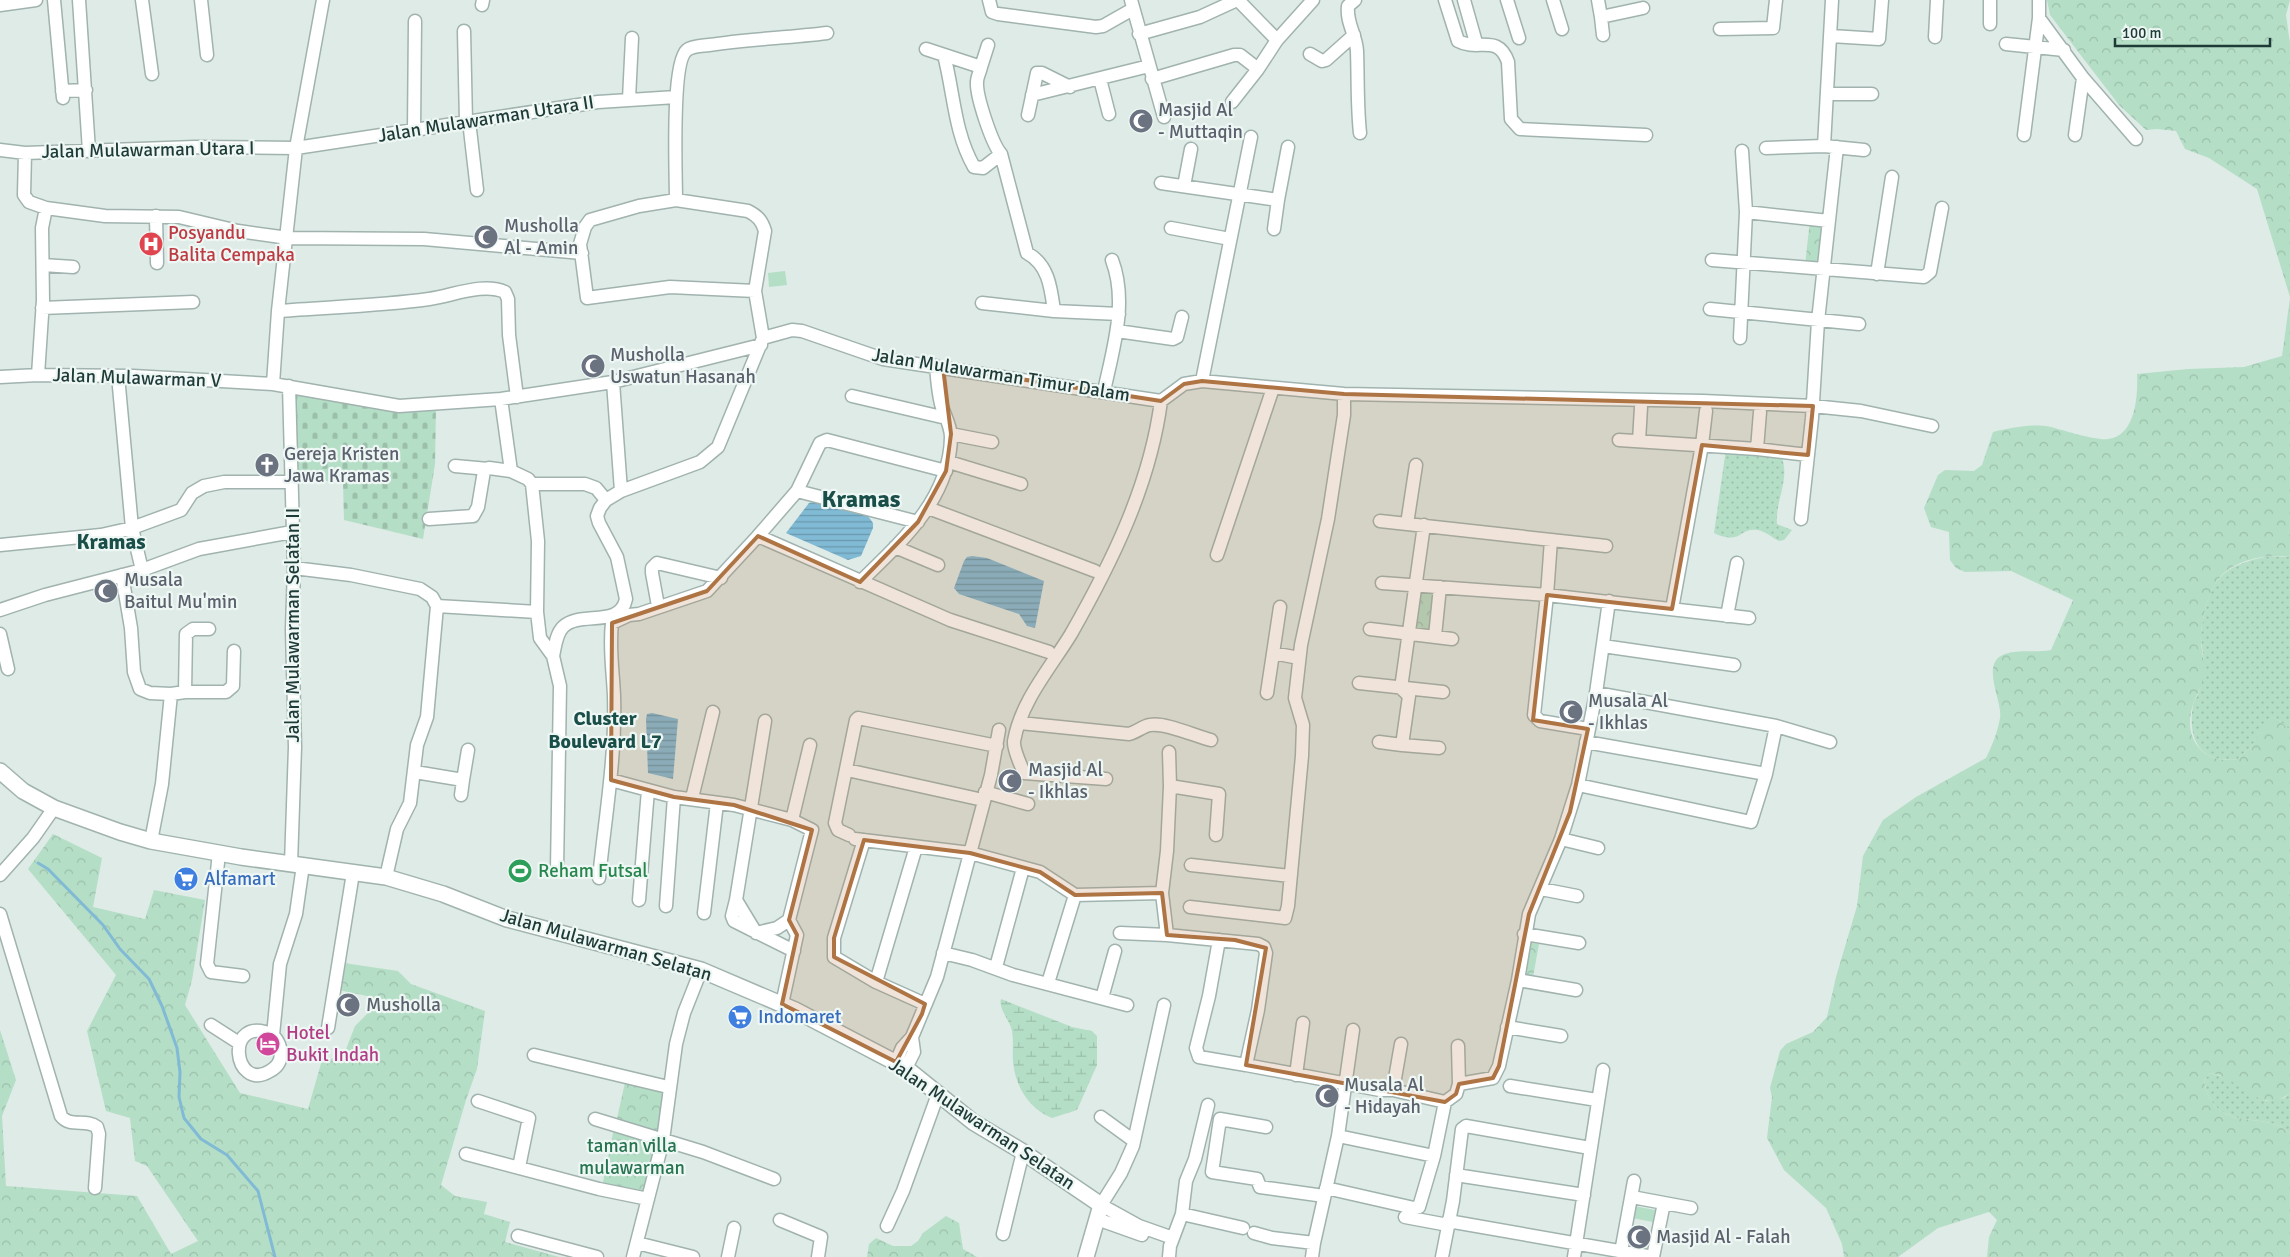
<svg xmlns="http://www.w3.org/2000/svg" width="2290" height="1257" font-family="Signika,sans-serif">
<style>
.grass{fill:url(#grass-dots)}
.forest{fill:url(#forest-crowns)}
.wetland{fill:url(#wetland-marsh)}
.cemetery{fill:url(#cemetery-stones)}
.garden{fill:#b5dec6}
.water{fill:url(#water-rules)}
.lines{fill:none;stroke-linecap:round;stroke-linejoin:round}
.stream{stroke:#81bad4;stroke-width:3}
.minor-casing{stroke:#a1b3af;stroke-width:15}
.tertiary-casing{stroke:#a1b3af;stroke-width:18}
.minor{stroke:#fff;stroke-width:12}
.tertiary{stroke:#fff;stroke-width:15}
.marked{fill:#ae7444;fill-opacity:0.2;stroke:#ae7444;stroke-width:4;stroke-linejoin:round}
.labels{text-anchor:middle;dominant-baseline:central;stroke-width:4.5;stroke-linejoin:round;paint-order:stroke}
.worship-label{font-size:19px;fill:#5b616d;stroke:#eef7f4;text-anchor:start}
.street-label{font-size:19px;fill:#1e3b38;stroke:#eef7f4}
.health-label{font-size:19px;fill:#be3a42;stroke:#eef7f4;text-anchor:start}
.leisure-label{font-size:19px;fill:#27864d;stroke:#eef7f4;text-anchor:start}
.shop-label{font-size:19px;fill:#366cbe;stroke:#eef7f4;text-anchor:start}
.hotel-label{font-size:19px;fill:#b23c85;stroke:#eef7f4;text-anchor:start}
.park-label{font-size:19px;fill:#267450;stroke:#eef7f4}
.neighbourhood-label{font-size:20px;font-weight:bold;fill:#194e49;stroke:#eef7f4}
.quarter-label{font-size:21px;font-weight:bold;fill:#194e49;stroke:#eef7f4}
.district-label{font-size:24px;font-weight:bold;fill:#194e49;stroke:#eef7f4}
</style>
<defs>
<pattern id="grass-dots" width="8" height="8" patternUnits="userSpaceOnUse" patternTransform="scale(1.25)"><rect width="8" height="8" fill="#b5dec6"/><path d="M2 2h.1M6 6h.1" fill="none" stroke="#9bbfab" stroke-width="1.8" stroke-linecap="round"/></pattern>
<pattern id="forest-crowns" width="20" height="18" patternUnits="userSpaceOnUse" patternTransform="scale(1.25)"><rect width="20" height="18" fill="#b5dec6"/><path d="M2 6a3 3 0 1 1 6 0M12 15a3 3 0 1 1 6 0" fill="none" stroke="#9bbfab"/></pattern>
<pattern id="wetland-marsh" width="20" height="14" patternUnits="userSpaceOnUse" patternTransform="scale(1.25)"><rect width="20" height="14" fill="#b5dec6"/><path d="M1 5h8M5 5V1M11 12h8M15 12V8" fill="none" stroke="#9bbfab"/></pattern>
<pattern id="cemetery-stones" width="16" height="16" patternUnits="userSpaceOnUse" patternTransform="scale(1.25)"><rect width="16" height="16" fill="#b5dec6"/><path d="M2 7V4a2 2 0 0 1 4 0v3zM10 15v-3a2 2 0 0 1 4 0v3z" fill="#9bbfab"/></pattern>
<pattern id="water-rules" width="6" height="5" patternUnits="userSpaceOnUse" patternTransform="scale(1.25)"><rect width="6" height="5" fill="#81bad4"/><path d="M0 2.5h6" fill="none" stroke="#6998ad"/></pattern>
</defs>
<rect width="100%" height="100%" fill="#deebe7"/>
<path class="grass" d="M1726,449L1781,456C1791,478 1775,500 1777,524L1792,530L1784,540L1779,541C1773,538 1765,531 1758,530C1738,527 1742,546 1714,533Z
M2269,556L2290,557V730L2275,717L2266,721L2252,746L2238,759C2200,765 2187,739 2193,705C2194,700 2198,696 2199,691C2202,681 2202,671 2203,661C2204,653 2201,646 2201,638C2201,623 2208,591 2218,580C2230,565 2250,560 2269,556Z
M2210,1073L2228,1078L2266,1101L2284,1098L2290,1093V1134C2268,1108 2213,1137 2204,1080Z"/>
<path class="forest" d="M2047,0H2290L2286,15L2290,44V297L2257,189L2209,158L2185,149L2176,131L2157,129L2146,130L2119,105L2050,15Z
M1810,220L1827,223L1822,267L1805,265Z
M2290,298V557C2267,553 2231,560 2217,581C2208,593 2202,620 2201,635C2200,648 2205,660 2204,673C2203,684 2198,692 2194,702C2181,735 2201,766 2238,759L2252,746L2265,721L2275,717L2290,730V1093C2264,1115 2243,1084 2219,1075L2210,1073L2204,1080C2213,1137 2268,1108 2290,1134V1257H1987L1989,1237L1997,1220L1989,1212L1938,1228L1898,1257H1844L1842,1244L1826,1208L1784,1170L1767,1138L1772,1097L1770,1088L1780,1051L1786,1044L1813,1032L1827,1017L1836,977L1857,906L1863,856L1883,820L1916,797L1986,758C1992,746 1998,731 2000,718C2003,700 1979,663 2005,654C2019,649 2036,653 2051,650L2073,600L2011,571L1965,572L1956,568L1950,560L1949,532L1931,527L1924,508L1938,475L1945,470L1974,471L1982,465L1993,432C2011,428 2032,423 2051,427C2062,430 2097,441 2108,439C2136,436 2138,395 2137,374L2188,369L2244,367L2282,356Z
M1417,588L1433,590L1430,632L1414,631Z
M53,834L102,858L93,907L145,919L154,890L205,900L192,980L185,1005L240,1093L308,1109L322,1060L343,1057L355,1026L371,1010L367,996L339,990L344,963L398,971L411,984L485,1011L477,1069L466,1100L441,1185L455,1196L487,1202L484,1214L510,1222L505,1242L559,1257H0V1030L16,1080L2,1116L6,1186L137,1196L171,1254L198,1241L147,1166L135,1161L130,1118L106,1111L87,1031L116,975L28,869Z
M1527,942L1539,944L1533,977L1521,975Z
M626,1078L666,1083L661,1137L616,1123Z
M614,1128L660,1141L646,1197L602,1187Z
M946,1216L959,1223L963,1249L977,1257H867L869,1244L876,1238L893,1246H911L918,1241L923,1233Z"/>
<path class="wetland" d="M1001,999L1072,1027L1092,1031L1097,1036V1065L1077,1110L1052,1118C1029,1109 1015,1086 1013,1061C1012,1051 1014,1041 1012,1031C1010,1020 998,1009 1001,999Z"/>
<path class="cemetery" d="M295,394L436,408L435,464L423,539L344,520L343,482L295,479Z"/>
<path class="garden" d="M785,271L787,285L769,287L768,273Z
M1634,1206L1655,1210L1653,1222L1632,1218Z"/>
<path class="water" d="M814,502L868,516L873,523V528L861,556L848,560L786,533L809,503Z
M972,556L987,558L1044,581L1035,628L1027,626L1019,614L959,594L954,588L964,561L967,557Z
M652,713L678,719L673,779L648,773L646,719L647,714Z"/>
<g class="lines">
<path class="stream" d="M38,863L48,869L103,925L120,949L149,979L162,1006L177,1048L180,1072L179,1097L184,1118L201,1139L227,1155L258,1191L275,1257"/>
<defs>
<path id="minor" d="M54,0L63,98
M79,0L89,151
M142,0L152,74
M201,0L207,55
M989,0L992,12L998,14L1096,27L1103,26L1133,9
M1131,0L1164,117
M1238,0L1277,40
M1355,0L1348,6C1346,23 1356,34 1357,51C1358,78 1357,105 1360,133
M1445,0L1458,41C1478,52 1498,33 1508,62L1511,119L1520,129L1646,135
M1464,0L1475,39
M1507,0L1519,38
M1553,0L1562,29
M1598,0L1601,17L1643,8
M0,5L36,0
M482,5L483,0
M1601,17L1603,35
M2039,18L2083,78L2136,139
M1990,24V0
M1720,29L1773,28L1776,0
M464,31L466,122
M1139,34L1200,17L1237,0
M1831,36L1879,39L1882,0
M1935,37L1937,0
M2006,44L2064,50
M926,49L981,67C980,72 977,77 977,82C976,96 992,144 1001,154
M1310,54L1322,61L1326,60L1354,35
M944,55C954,93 954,132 974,167L983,168L1001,154L1027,253C1049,265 1051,289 1054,311L1119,314
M981,67L988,45
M1100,79L1109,114
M1152,79L1234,55H1240L1258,69L1277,40L1313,0
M62,91L86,90
M1827,94H1872
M1032,95L1149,66
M629,99L632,38
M1232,102L1258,69
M1028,115L1037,73H1042L1070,87
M469,121L477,190
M414,130L415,21
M2024,135L2039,18V0
M2075,135L2083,78
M1824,146L1832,0
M1766,148L1824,146L1864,150
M0,150L25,153L195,147L296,148L598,102L676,97
M25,153L24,195L29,202L46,208L105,216L179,217L238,231L288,238L424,239L582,253
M1161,183L1278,200L1288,147
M1184,186L1191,149
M676,200C676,176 671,62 687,50C692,46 702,46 709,45C748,39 787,38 827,33
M1746,212L1829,221
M156,216L157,263
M1171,228L1230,239
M1274,229L1278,200
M1712,260L1924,277L1930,272L1942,208
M43,265L73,267
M1877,274L1892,177
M755,291L670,287L587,298L580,244L585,227L590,220L639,206L676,200L748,211C758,216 762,221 765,231L755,291L763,338
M982,303L1054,311
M42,308L193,302
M1710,309L1859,324
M278,311C328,307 379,306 429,299C452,296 483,282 505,292L508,299L509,335L517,397
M1117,331L1173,339L1177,337L1182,317
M1740,338L1746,212L1742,151
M38,375L43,300L42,228L46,208
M118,376L132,528L142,570
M0,377L38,375L133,376L273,384L399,406L501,399L613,382L761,345
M1202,381L1251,137
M613,382L621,491
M273,384L278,311L296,148L323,0
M289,386L294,568L292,629L295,747L291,864
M1104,391C1113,349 1128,302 1112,260
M852,396L946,418
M951,434L992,442
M1619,440L1757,449L1808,455
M1639,441L1641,407
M1757,449L1760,412
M949,462L1021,484
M455,466L488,469
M532,484H585L596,488L606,500
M797,491L820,443L827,440L946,471
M928,508L1095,571
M429,519L473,516L478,507L484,471L489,468L511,471
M1801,519L1812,418L1818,321L1837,147
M1380,521L1606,546
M1407,524L1416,465
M1424,525L1401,688L1409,696L1402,745L1439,748
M758,536L797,491L918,522
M1551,540L1547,595L1534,715L1540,721L1588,729
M0,545L101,535L132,528L181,510L192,493L204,486L224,482H292
M895,547L938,565
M1217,555L1273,388
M294,568L351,575L420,589L432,597L437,606
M122,575L131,628L134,672L140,689L150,693L171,694L162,784L151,841
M860,582C901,542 950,499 951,437C951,426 944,414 941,404C938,392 937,378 936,366
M1382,583L1547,595L1749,618
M437,606L537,612L538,541L532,484L528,479L511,471L501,399
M658,606L652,573V568L657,563L721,578
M1672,609L1702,445L1706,411
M0,610L45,595L142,570L199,549L292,532
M537,612L540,638L553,656L560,686L557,870
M1727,616L1737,563
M1370,629L1452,639
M0,634L8,669
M1435,636L1440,587
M1603,646L1734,665
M1273,653L1299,658
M553,656C555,647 556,634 563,627C580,610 620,629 626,599L617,557L599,523L597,516L600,508L606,500L621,491L700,462L718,447L763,338L792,330L802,331L883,359L1161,401
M1359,683L1443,692
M185,692H226L233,686L234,651
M1267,693L1280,607
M1596,693L1776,726L1830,742
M171,694L185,692L186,634L193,629H209
M1020,723L1129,734C1137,732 1143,726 1150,725C1165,722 1195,736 1211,740
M1379,742L1402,745
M1586,742L1766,774
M1169,752L1170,786
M847,770L983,800
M415,772L463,780L468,750
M1106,779L1024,773C1021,765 1013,750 1014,741C1021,701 1051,667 1071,634C1112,562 1150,485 1161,401L1184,384L1202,381L1344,394L1703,401L1813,406L1861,411L1932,426
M611,780L674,797L734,805L792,820L812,830L789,920L777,928L756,933
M1578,785L1751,822L1766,774L1776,726
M985,792L1028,804
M461,795L463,780
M692,798L713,712
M792,820L810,745
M849,835L838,830L835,823L856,720L858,718L997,746
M1216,835L1219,794L1170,786L1167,851L1162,893L1167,935L1258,944L1264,947L1266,953L1258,1010L1246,1065L1380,1090H1393L1445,1102L1456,1094L1459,1084L1493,1078L1499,1066L1518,980L1529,914L1561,839L1578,785L1596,693L1609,601
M855,839L970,853L1040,872L1075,895L1162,893
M1561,839L1598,848
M864,840L834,938V957L876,982L925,1004
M219,853L207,964L211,972L243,976
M1191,865L1290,876
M0,875L33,838L54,808
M386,877L397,829L410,803L417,745L427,717L437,606
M599,878C605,818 616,757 614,696C613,671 609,648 612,623L629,615L639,614L707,591L758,536L950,620L1049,652
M1541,889L1577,896
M639,900L648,790
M736,900L732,916L734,921L794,951
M666,906L674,797
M1190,907L1285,918L1288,906L1302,756L1303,725L1295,698L1301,645L1328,519L1344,415V394
M704,913L717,803
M0,914L61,1116C70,1128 86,1118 97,1127L99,1134L95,1188
M756,933L736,900L765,721
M1120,933L1167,935
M1524,934L1579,943
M1219,940L1209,996L1196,1048L1199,1057L1246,1065
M943,953L972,960L1013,975L1127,1005
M996,967L1023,868
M1518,980L1576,990
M876,982L916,847
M1048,983L1075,895
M1102,998L1115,951
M782,1004L797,935L789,920
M1164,1005L1133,1146L1121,1173L1101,1205L1139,1226L1173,1238
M211,1025L239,1043
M1507,1027L1561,1036
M328,1028L353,873
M273,1035C223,1012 233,1094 270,1071C285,1063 283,1046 273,1035L280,964L296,914L303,865
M1458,1046L1459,1084
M534,1055L668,1087
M896,1062L902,1048L912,1037L937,977L991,775L999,730
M906,1068L914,1052L912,1037
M1296,1075L1303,1023
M1510,1086L1597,1100
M1393,1090L1401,1044
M478,1101L529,1118L519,1167
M1101,1117L1134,1141
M595,1119L703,1152L774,1179
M1266,1127L1220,1119L1212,1172L1257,1179L1260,1187L1324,1196
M1338,1136L1434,1156
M466,1154L599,1189L648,1199
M1456,1175L1584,1195
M1326,1188L1414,1208L1419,1207L1434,1156L1445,1102
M1664,1203L1691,1208
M1182,1214L1243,1228
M1405,1217L1448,1225
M1097,1219L1142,1235
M780,1220L821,1237L818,1257
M1448,1221L1653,1257L1664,1203L1632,1197
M887,1226L903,1191L938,1094
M1254,1233L1272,1238L1314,1243L1338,1136L1353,1030
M1003,1234L1023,1152
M518,1236L597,1257
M637,1243L693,1257
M1621,1252L1634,1181
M633,1257L663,1140L676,1044L684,1013L701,970
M728,1257L734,1228
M1169,1257L1170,1246L1182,1214L1186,1181L1195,1159L1208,1105
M1312,1257L1314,1243
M1442,1257L1453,1201L1462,1129L1466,1126L1590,1148
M1574,1257L1603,1070"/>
<path id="tertiary" d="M0,771L23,791L54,808L120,832L151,841L241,857L386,877L443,894L507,919L701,970L795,1010L906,1068L973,1122L1023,1152L1101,1205L1086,1257"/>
</defs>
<use href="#minor" class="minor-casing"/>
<use href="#tertiary" class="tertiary-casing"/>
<use href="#minor" class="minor"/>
<use href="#tertiary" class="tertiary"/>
</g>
<path class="marked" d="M943,367L1161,401L1184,384L1202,381L1344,394L1813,406L1808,455L1702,445L1672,609L1547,595L1533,720L1588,729L1570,812L1529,914L1499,1066L1493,1078L1459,1084L1456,1094L1445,1102L1246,1065L1266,948L1235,940L1167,935L1162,893L1075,895L1040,872L970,853L864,840L834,938V957L925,1004L922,1014L896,1062L782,1004L797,935L789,920L812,830L734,805L674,797L611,780L612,623L707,591L758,536L860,582L918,522L946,471L951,434Z"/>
<defs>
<symbol id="mosque-disc" viewBox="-11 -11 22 22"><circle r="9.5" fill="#6b7280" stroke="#eef7f4"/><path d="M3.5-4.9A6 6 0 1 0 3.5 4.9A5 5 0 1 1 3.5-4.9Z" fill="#fff"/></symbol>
<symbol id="hospital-disc" viewBox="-11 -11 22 22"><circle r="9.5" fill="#e0444e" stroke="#eef7f4"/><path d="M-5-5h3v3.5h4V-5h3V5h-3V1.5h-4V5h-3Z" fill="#fff"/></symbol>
<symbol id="church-disc" viewBox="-11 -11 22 22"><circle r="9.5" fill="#6b7280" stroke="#eef7f4"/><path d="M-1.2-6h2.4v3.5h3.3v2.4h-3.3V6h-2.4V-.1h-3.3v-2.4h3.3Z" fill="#fff"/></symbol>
<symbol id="stadium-disc" viewBox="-11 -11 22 22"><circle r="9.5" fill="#2e9e5b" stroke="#eef7f4"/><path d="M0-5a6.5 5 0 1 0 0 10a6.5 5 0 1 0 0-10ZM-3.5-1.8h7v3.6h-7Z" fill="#fff"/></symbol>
<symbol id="supermarket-disc" viewBox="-11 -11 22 22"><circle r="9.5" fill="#3f7fe0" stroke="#eef7f4"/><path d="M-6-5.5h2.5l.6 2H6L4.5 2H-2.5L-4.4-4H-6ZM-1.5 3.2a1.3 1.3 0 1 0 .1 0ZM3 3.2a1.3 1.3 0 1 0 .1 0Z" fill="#fff"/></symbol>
<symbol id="hotel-disc" viewBox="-11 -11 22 22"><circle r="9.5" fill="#d1479c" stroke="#eef7f4"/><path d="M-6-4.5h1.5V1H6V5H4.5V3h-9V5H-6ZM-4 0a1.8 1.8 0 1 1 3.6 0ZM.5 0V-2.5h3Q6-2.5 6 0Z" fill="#fff"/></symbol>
</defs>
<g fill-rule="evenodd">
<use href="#mosque-disc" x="1127" y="107" width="28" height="28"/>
<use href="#mosque-disc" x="472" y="223" width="28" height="28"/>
<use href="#hospital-disc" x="137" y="230" width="28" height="28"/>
<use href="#mosque-disc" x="579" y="352" width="28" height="28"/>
<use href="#church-disc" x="253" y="451" width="28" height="28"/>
<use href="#mosque-disc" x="92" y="577" width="28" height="28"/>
<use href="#mosque-disc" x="1557" y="698" width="28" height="28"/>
<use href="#mosque-disc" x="996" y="767" width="28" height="28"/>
<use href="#stadium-disc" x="506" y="857" width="28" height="28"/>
<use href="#supermarket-disc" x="172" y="865" width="28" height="28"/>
<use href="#mosque-disc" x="334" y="991" width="28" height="28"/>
<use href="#supermarket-disc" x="726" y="1003" width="28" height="28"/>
<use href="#hotel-disc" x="254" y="1030" width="28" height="28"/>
<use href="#mosque-disc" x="1313" y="1082" width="28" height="28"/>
<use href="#mosque-disc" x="1625" y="1223" width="28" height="28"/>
</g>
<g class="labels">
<g class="worship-label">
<text x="1158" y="110">Masjid Al<tspan x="1158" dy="22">- Muttaqin</tspan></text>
<text x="504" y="226">Musholla<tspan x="504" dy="22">Al - Amin</tspan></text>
<text x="610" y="355">Musholla<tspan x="610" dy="22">Uswatun Hasanah</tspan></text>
<text x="284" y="454">Gereja Kristen<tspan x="284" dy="22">Jawa Kramas</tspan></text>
<text x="124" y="580">Musala<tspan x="124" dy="22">Baitul Mu'min</tspan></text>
<text x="1588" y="701">Musala Al<tspan x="1588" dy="22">- Ikhlas</tspan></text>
<text x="1028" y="770">Masjid Al<tspan x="1028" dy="22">- Ikhlas</tspan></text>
<text x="366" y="1005">Musholla</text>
<text x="1344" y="1085">Musala Al<tspan x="1344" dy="22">- Hidayah</tspan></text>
<text x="1656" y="1237">Masjid Al - Falah</text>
</g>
<g class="street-label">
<text transform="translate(486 119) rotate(-9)">Jalan Mulawarman Utara II</text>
<text transform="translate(148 150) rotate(-1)">Jalan Mulawarman Utara I</text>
<text transform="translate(1001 375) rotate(9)">Jalan Mulawarman Timur Dalam</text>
<text transform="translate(137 378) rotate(2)">Jalan Mulawarman V</text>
<text transform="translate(293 625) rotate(-90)">Jalan Mulawarman Selatan II</text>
<text transform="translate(606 945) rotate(16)">Jalan Mulawarman Selatan</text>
<text transform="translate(982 1124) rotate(34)">Jalan Mulawarman Selatan</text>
</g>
<g class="health-label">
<text x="168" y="233">Posyandu<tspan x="168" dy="22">Balita Cempaka</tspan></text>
</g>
<g class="leisure-label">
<text x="538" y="871">Reham Futsal</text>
</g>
<g class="shop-label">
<text x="204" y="879">Alfamart</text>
<text x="758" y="1017">Indomaret</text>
</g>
<g class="hotel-label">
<text x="286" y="1033">Hotel<tspan x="286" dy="22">Bukit Indah</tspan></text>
</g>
<g class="park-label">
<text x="632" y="1146">taman villa<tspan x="632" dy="22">mulawarman</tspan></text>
</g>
<g class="neighbourhood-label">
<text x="605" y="718">Cluster<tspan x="605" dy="23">Boulevard L7</tspan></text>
</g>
<g class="quarter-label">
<text x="111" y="542">Kramas</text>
</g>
<g class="district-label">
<text x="861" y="499">Kramas</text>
</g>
</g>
<path d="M2115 38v8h155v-8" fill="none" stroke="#1e3b38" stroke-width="2.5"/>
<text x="2122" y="38" font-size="15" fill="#1e3b38" stroke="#eef7f4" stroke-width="4" paint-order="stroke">100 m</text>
</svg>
